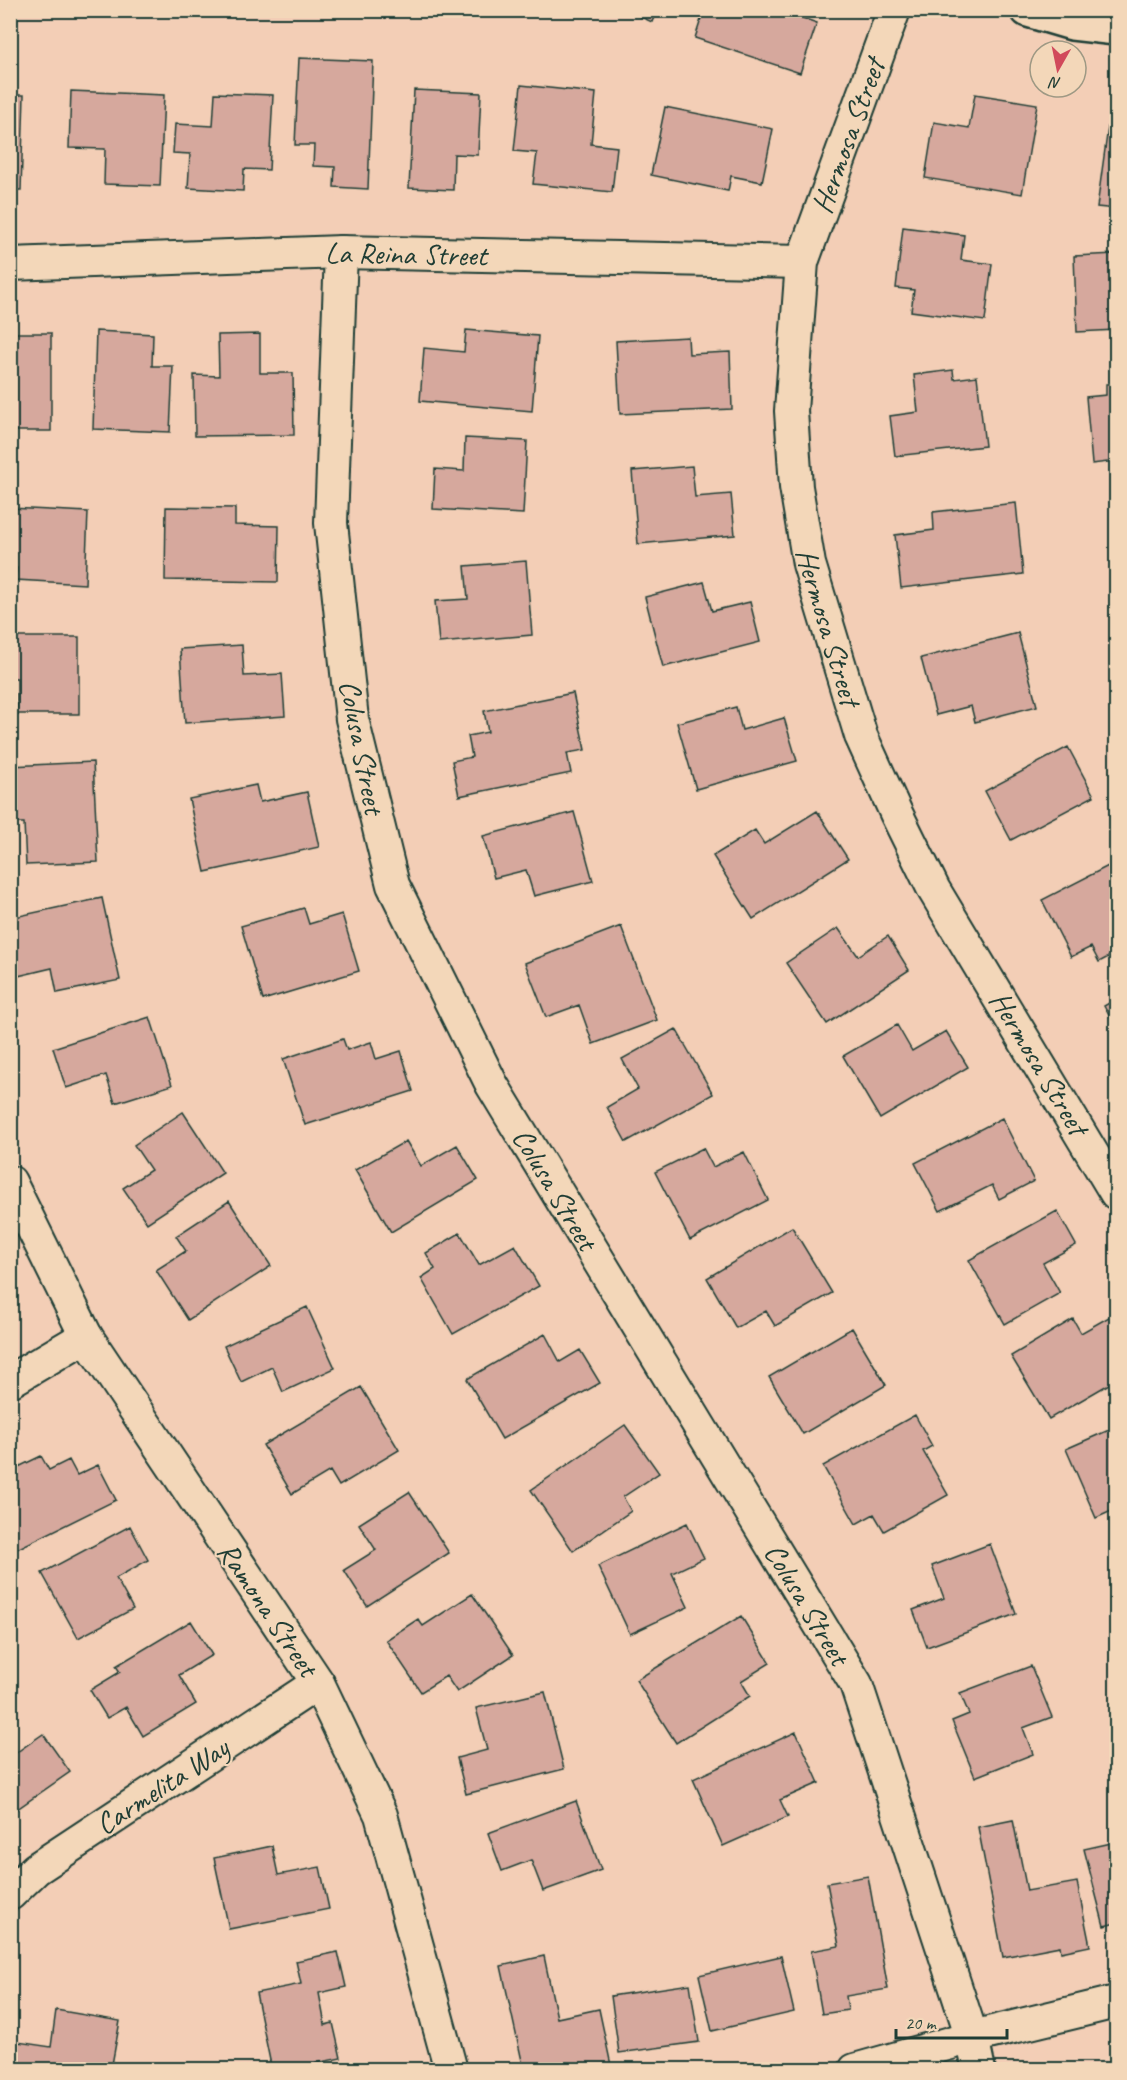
<svg xmlns="http://www.w3.org/2000/svg" width="1127" height="2080" font-family="Caveat,sans-serif">
<style>
.building{fill:#d6a89d;stroke:#1f3d34;stroke-width:1.5}
.lines{fill:none;stroke-linecap:round;stroke-linejoin:round}
.street-casing{stroke:#1f3d34;stroke-width:36}
.secondary-casing{stroke:#1f3d34;stroke-width:38}
.street{stroke:#f3d7b9;stroke-width:32}
.secondary{stroke:#f3d7b9;stroke-width:33}
.labels{text-anchor:middle;dominant-baseline:central;stroke-width:4.5;stroke-linejoin:round;paint-order:stroke}
.street-label{font-size:30px;fill:#1f3d34;stroke:#f3d7b9}
</style>
<rect width="100%" height="100%" fill="#f3ceb6"/>
<filter id="ink" filterUnits="userSpaceOnUse"><feTurbulence type="fractalNoise" baseFrequency=".0167" numOctaves="2"/><feDisplacementMap in="SourceGraphic" scale="12" xChannelSelector="R" yChannelSelector="G"/><feConvolveMatrix kernelMatrix="1 2 1 2 8 2 1 2 1" color-interpolation-filters="sRGB"/></filter>
<g filter="url(#ink)">
<path class="building" d="M626,10H657L652,22Z
M704,10H779L817,23L800,73L695,38Z
M299,58L373,61L368,189L334,187L335,167L313,166L314,145H295Z
M521,85L596,93L591,144L617,147L612,192L533,184L537,153L514,151Z
M414,90L481,93L478,155L454,154L453,190L409,188Z
M71,91L164,95L160,186L104,184L105,149L69,148Z
M215,93L273,95L269,170L244,169L243,191L188,188L190,154L173,153L175,124L213,126Z
M975,94L1037,104L1022,194L925,178L934,122L969,128Z
M10,95H24L21,190H10Z
M665,107L773,129L762,182L731,176L728,191L651,175Z
M1110,113L1116,114V209L1097,207Z
M903,227L964,235L961,260L992,264L985,321L911,311L914,290L896,288Z
M1116,254V330L1077,332L1074,256Z
M466,330L538,336L532,411L420,401L424,348L464,352Z
M96,331L153,334L152,366H173L170,432L93,429Z
M10,333H51V431H10Z
M260,334V373H293L294,435L195,436L194,375L219,376L218,335Z
M688,337L689,354L730,352L732,409L620,414L616,341Z
M953,370L954,379L977,376L985,446L895,456L890,416L918,412L914,375Z
M1116,383V461L1092,464L1086,397L1106,395V384Z
M465,438L527,441L523,514L433,509L435,469L464,471Z
M692,466L695,497L731,494L735,535L638,544L632,471Z
M1016,503L1023,574L901,588L895,535L934,530L933,512Z
M166,507L235,508V525L279,526L278,582L165,580Z
M10,508L88,512L85,584L16,580L17,568H10Z
M526,561L532,635L439,643L435,601L468,599L465,566Z
M704,582L712,611L750,602L760,642L663,667L645,597Z
M1018,633L1037,706L975,722L971,706L936,715L921,658Z
M10,637H79V714H17V678H10Z
M242,645L244,676L282,674L285,716L185,723L180,649Z
M573,693L585,750L567,753L571,773L459,796L452,761L472,757L468,736L488,732L484,711Z
M736,707L742,730L784,718L797,761L696,789L677,723Z
M1068,747L1094,796L1011,840L985,791Z
M93,762L98,862L26,865L24,823H10V766Z
M256,785L260,802L307,792L319,847L205,872L189,799Z
M817,811L848,859L753,919L713,856L755,830L764,844Z
M574,812L593,881L534,896L526,870L494,878L483,836Z
M1116,862V953L1099,962L1091,947L1071,957L1042,900Z
M102,898L120,980L57,993L52,968L18,976L10,941V918Z
M304,908L309,924L342,914L359,971L263,1000L241,926Z
M621,926L657,1020L593,1044L579,1005L546,1017L525,963Z
M838,928L858,956L888,936L909,970L827,1024L786,963Z
M1116,999V1028L1104,1006Z
M150,1017L172,1085L115,1103L106,1075L66,1088L53,1048Z
M897,1025L912,1051L946,1031L968,1067L880,1119L843,1056Z
M676,1029L713,1094L626,1142L607,1107L638,1089L622,1059Z
M343,1039L347,1050L371,1042L376,1059L401,1051L413,1091L305,1125L283,1059Z
M183,1112L223,1173L147,1223L123,1188L151,1170L134,1145Z
M1002,1118L1034,1181L999,1199L992,1185L940,1211L915,1163Z
M406,1141L421,1166L457,1145L478,1180L391,1232L355,1170Z
M703,1148L713,1167L744,1152L768,1200L690,1240L655,1172Z
M229,1201L271,1266L188,1320L156,1270L186,1251L176,1236Z
M1057,1211L1076,1245L1043,1263L1060,1293L1005,1324L969,1260Z
M792,1227L832,1293L775,1326L766,1311L736,1328L707,1278Z
M460,1233L479,1265L515,1245L539,1286L453,1334L421,1278L435,1269L426,1253Z
M307,1307L335,1368L283,1392L272,1367L241,1382L224,1346Z
M1116,1313V1380L1049,1419L1011,1356L1073,1319L1081,1333Z
M852,1328L886,1385L803,1434L769,1377Z
M545,1334L560,1362L580,1350L600,1383L502,1439L467,1379Z
M361,1387L399,1450L339,1486L330,1471L292,1494L263,1445Z
M915,1415L932,1446L923,1451L948,1495L884,1531L874,1514L856,1524L823,1466Z
M625,1425L659,1473L623,1497L631,1511L573,1551L531,1490Z
M1116,1427V1509L1096,1518L1066,1449Z
M41,1456L49,1470L69,1460L77,1475L98,1465L116,1500L13,1551L10,1545V1471Z
M409,1492L449,1553L367,1606L344,1570L376,1550L359,1524Z
M687,1523L704,1558L672,1573L688,1607L630,1634L598,1566Z
M130,1526L148,1560L116,1578L133,1609L78,1638L42,1573Z
M990,1544L1016,1614L927,1647L913,1610L944,1598L932,1566Z
M472,1594L513,1655L457,1692L446,1676L421,1692L386,1640L418,1619L423,1626Z
M741,1616L770,1663L741,1681L750,1696L676,1743L636,1680Z
M191,1621L212,1655L179,1675L196,1704L143,1736L126,1707L107,1718L90,1690L120,1672L116,1666Z
M1031,1666L1052,1717L1023,1728L1033,1754L975,1777L952,1721L969,1714L960,1693Z
M545,1692L564,1769L466,1794L457,1758L487,1750L476,1708Z
M796,1732L819,1783L780,1800L788,1817L723,1846L693,1779Z
M43,1734L70,1772L10,1814V1757Z
M576,1801L601,1870L543,1891L531,1860L502,1871L488,1833Z
M1013,1820L1027,1891L1077,1882L1090,1946L1061,1952L1060,1946L1003,1957L978,1827Z
M1116,1842V1923L1104,1926L1084,1849Z
M272,1846L278,1875L320,1867L329,1909L229,1929L214,1858Z
M868,1876L888,1989L846,1996L848,2010L822,2014L811,1951L839,1946L827,1883Z
M338,1952L346,1987L319,1993L325,2025L333,2023L341,2058L283,2070H272L256,1993L301,1984L296,1961Z
M544,1956L557,2018L599,2009L612,2070H524L501,1966Z
M781,1956L794,2012L712,2031L699,1975Z
M690,1984L699,2042L619,2053L611,1996Z
M56,2010L120,2021L111,2070H13L18,2042L51,2047Z"/>
<g class="lines">
<defs>
<g id="street">
<path id="s1" d="M894,10L802,262L791,411L796,487L809,564L861,736L896,813L934,890L1116,1193"/>
<path d="M341,252L331,523L352,719L393,885L492,1085L856,1684L972,2037L979,2070"/>
<path d="M10,264L341,252L802,262"/>
<path d="M10,1182L86,1336L318,1683L381,1815L451,2070"/>
<path d="M10,1381L86,1336"/>
<path d="M10,1894L36,1869L318,1683"/>
<path d="M855,2070L972,2037L1116,2002"/>
</g>
<path id="secondary" d="M1028,10L1072,23L1116,28"/>
</defs>
<use href="#street" class="street-casing"/>
<use href="#secondary" class="secondary-casing"/>
<use href="#street" class="street"/>
<use href="#secondary" class="secondary"/>
</g>
</g>
<g class="labels">
<g class="street-label">
<text transform="translate(848 136) rotate(-70)">Hermosa Street</text>
<text transform="translate(406 254) rotate(1)">La Reina Street</text>
<text stroke="none"><textPath href="#s1" startOffset="638">Hermosa Street</textPath></text>
<text transform="translate(362 747) rotate(79)">Colusa Street</text>
<text transform="translate(1039 1063) rotate(59)">Hermosa Street</text>
<text transform="translate(555 1189) rotate(59)">Colusa Street</text>
<text transform="translate(807 1604) rotate(59)">Colusa Street</text>
<text transform="translate(268 1609) rotate(56)">Ramona Street</text>
<text transform="translate(162 1786) rotate(-33)">Carmelita Way</text>
</g>
</g>
<rect width="1127" height="2080" fill="none" stroke="#f3d7b9" stroke-width="36"/>
<rect x="18" y="18" width="1091" height="2044" fill="none" stroke="#1f3d34" stroke-width="2" filter="url(#ink)"/>
<g transform="translate(1058 69) rotate(189)"><circle r="28" fill="#f3d7b9" stroke="#9e9984" stroke-width="1.5"/>
<path d="M0-4.5L10 22L0 15L-10 22Z" fill="#d1495b"/>
<text y="-9" font-size="16" font-weight="bold" text-anchor="middle" fill="#1f3d34">N</text>
</g>
<path d="M896 2029v9h111v-9" fill="none" stroke="#1f3d34" stroke-width="3"/>
<text x="905" y="2029" font-size="18" fill="#1f3d34" stroke="#f3d7b9" stroke-width="4.5" paint-order="stroke">20 m</text>
</svg>
